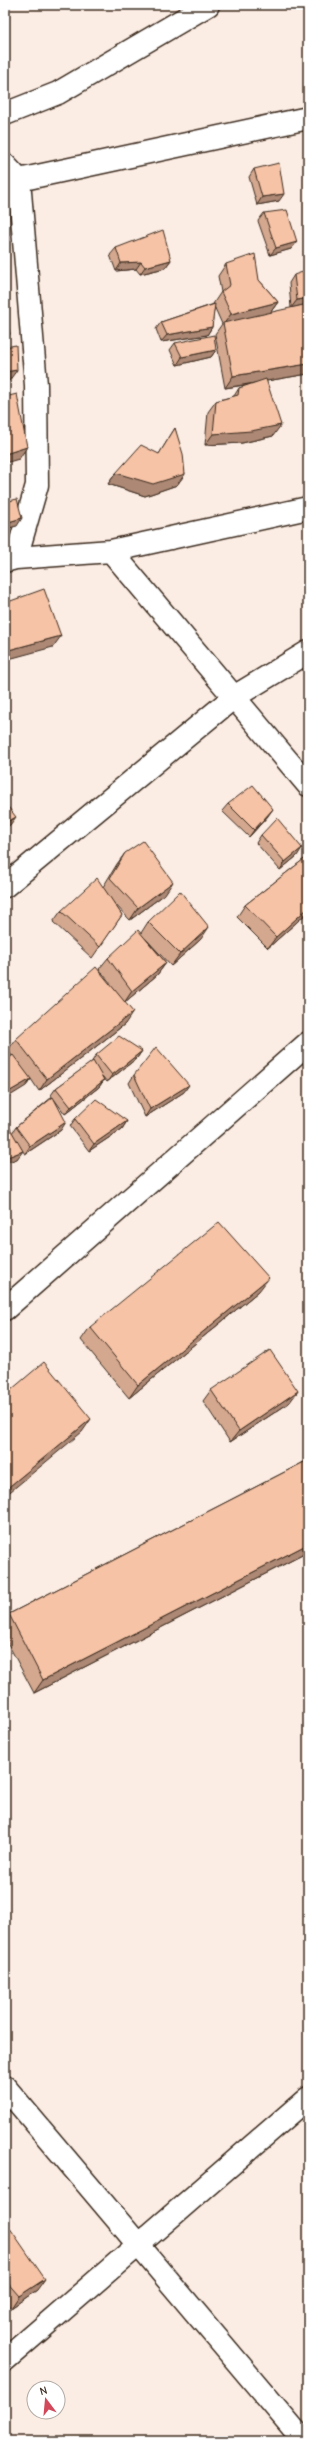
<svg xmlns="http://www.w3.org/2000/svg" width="313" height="2446" font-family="'Comic Neue',sans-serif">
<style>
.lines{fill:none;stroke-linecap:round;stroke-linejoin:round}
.minor-casing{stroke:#3b2a1e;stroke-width:25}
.minor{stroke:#fff;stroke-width:22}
.wall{fill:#d4a88f;stroke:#3b2a1e}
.shaded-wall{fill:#ac8874;stroke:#3b2a1e}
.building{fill:#f6c3a6;stroke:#3b2a1e}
</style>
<rect width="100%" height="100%" fill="#fcede4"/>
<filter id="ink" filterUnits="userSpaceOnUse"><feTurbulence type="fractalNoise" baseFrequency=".025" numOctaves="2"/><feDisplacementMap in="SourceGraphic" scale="8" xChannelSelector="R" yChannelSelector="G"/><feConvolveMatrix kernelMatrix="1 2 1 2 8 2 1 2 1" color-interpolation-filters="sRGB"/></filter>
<g filter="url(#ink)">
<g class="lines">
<defs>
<path id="minor" d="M5,114L58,93L208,5
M5,165L19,180L36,385L37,485L16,558
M19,180L308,118
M111,551L308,785
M5,561L16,558L111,551L308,508
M5,886L234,697L308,652
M5,1309L308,1043
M5,2087L304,2441
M5,2360L308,2098"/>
</defs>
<use href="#minor" class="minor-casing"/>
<use href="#minor" class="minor"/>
</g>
<path class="wall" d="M254,169L279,201L257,205L249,177Z
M264,213L291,249L270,255L258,221Z
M116,248L171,260L165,268L140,274L136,269L116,271L110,255Z
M226,264L259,280L278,302L270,313L308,374L266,381L273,436L242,443L205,445L208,412L216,401L234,396L239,388L252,384L225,388L215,334L222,324L214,306L212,327L207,335L161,342L156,329L161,322L214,304H213L221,292L218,276Z
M294,275L308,304L291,308L289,283Z
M175,343L216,350L211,357L177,365L170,350Z
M175,428L185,474L177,485L145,496L108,484L116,473L159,454Z
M228,804L268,816L249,837L222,811Z
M261,835L297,856L280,870L256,843Z
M125,853L165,894L130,920L112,901L122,915L92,958L53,922L61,911L103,887L117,864Z
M308,856V912L268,948L237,917L245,905Z
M148,922L201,939L171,966L145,938L166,963L157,975L125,1002V1024L39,1091L31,1079L26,1086L12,1056L8,1050L16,1039L111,984L99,969L108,958L141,933Z
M142,1051L137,1058L107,1082L102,1076L104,1080L99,1087L65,1114L54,1099L61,1130L25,1154L19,1146L17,1159L12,1133L16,1127L52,1097L51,1095L56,1088L91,1063L96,1055Z
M134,1075L184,1092L145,1117L129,1083Z
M75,1119L127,1121L122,1129L89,1151L70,1126Z
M259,1291L129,1398L81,1340L90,1327Z
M211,1390L298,1391L289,1403L230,1442L203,1401Z
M308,1460V1552L34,1693L5,1638V1620L9,1614Z
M5,2221L37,2290L11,2308L5,2301Z"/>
<path class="shaded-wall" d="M284,194L279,201L257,205L262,197Z
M297,242L291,249L270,255L276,248Z
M171,260L165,268L140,274L145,267Z
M141,262L136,269L116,271L121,263Z
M308,298V304L291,308L297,300Z
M278,302L270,313L223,325L231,314Z
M212,327L207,335L161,342L167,335Z
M10,334L5,340V335Z
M216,350L211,357L177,365L182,357Z
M308,364V374L225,388L233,376Z
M17,370L9,381L5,382V372Z
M281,425L273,436L242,443L205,445L213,434Z
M27,447L19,459L5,463V454Z
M116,473L185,474L177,485L145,496L108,484Z
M22,518L17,526L5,529V523Z
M61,636L53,647L5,660V651Z
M273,809L268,816L249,837L254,830Z
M16,817L10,825L5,828V823Z
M302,848L297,856L280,870L285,862Z
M173,882L165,894L130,920L138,908Z
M308,908V912L268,948L276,937Z
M209,927L201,939L171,966L180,954Z
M166,963L157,975L124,1003L132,991Z
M133,1012L125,1024L39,1091L47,1079Z
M142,1051L137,1058L107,1082L112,1075Z
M31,1079L26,1086L5,1099V1094Z
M104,1080L99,1087L65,1114L71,1107Z
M189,1085L184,1092L145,1117L150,1109Z
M127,1121L122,1129L89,1151L94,1144Z
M66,1122L61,1130L25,1154L30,1146Z
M23,1151L17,1159L5,1163V1158Z
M269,1278L259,1291L129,1398L138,1385Z
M298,1391L289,1403L230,1442L239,1431Z
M91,1419L82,1432L5,1496V1490Z
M308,1544V1552L34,1693L43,1680Z
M45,2279L37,2290L11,2308L19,2296Z"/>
<path class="building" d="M279,163L284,194L262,197L254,169Z
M287,210L297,242L276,248L264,213Z
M163,230L171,260L145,267L141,262L121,263L116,248Z
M255,254L259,280L278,302L231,314L221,292L230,285L226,264Z
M308,270V298L297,300L294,275Z
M215,304L212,327L167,335L161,322Z
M308,304V364L233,376L223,323Z
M5,313L10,334L5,335Z
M214,335L216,350L182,357L175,343Z
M16,345L17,370L5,372V347Z
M266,379L281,425L251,431L213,434L216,401L238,395L239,388Z
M17,394L27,447L5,454V397Z
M175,428L183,454L185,474L153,484L116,473L141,445L159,454Z
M17,499L22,518L5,523V502Z
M44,589L61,636L5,651V603Z
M253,785L273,809L254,830L228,804Z
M5,803L16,817L5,823Z
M277,818L302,848L285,862L261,835Z
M143,841L173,882L138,908L110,878L125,853Z
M308,856V908L276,937L245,905Z
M97,878L122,915L100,947L61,911Z
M180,891L209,927L180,954L148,922Z
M138,930L166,963L132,991L108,958Z
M96,967L133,1012L47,1079L16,1039Z
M119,1036L142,1051L112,1075L96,1055Z
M156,1047L189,1085L150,1109L134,1075Z
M13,1055L31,1079L5,1094V1062Z
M93,1061L104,1080L71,1107L56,1088Z
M53,1097L66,1122L30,1146L16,1127Z
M96,1099L127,1121L94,1144L75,1119Z
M8,1125L23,1151L5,1158V1127Z
M219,1222L269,1278L138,1385L90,1327Z
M270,1350L298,1391L239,1431L211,1390Z
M44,1362L91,1419L5,1490V1395Z
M308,1460V1544L43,1680L9,1614Z
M5,2221L45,2279L19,2296L5,2280Z"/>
</g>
<rect width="313" height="2446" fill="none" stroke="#fff" stroke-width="20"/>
<rect x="10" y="10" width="293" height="2426" fill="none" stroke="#3b2a1e" stroke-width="1.5" filter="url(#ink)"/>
<g transform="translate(46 2400) rotate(344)"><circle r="19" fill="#ffffff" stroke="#b1aaa5"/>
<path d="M0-3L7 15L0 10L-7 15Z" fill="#d1495b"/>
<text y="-6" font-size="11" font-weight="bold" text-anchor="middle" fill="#3b2a1e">N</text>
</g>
</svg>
